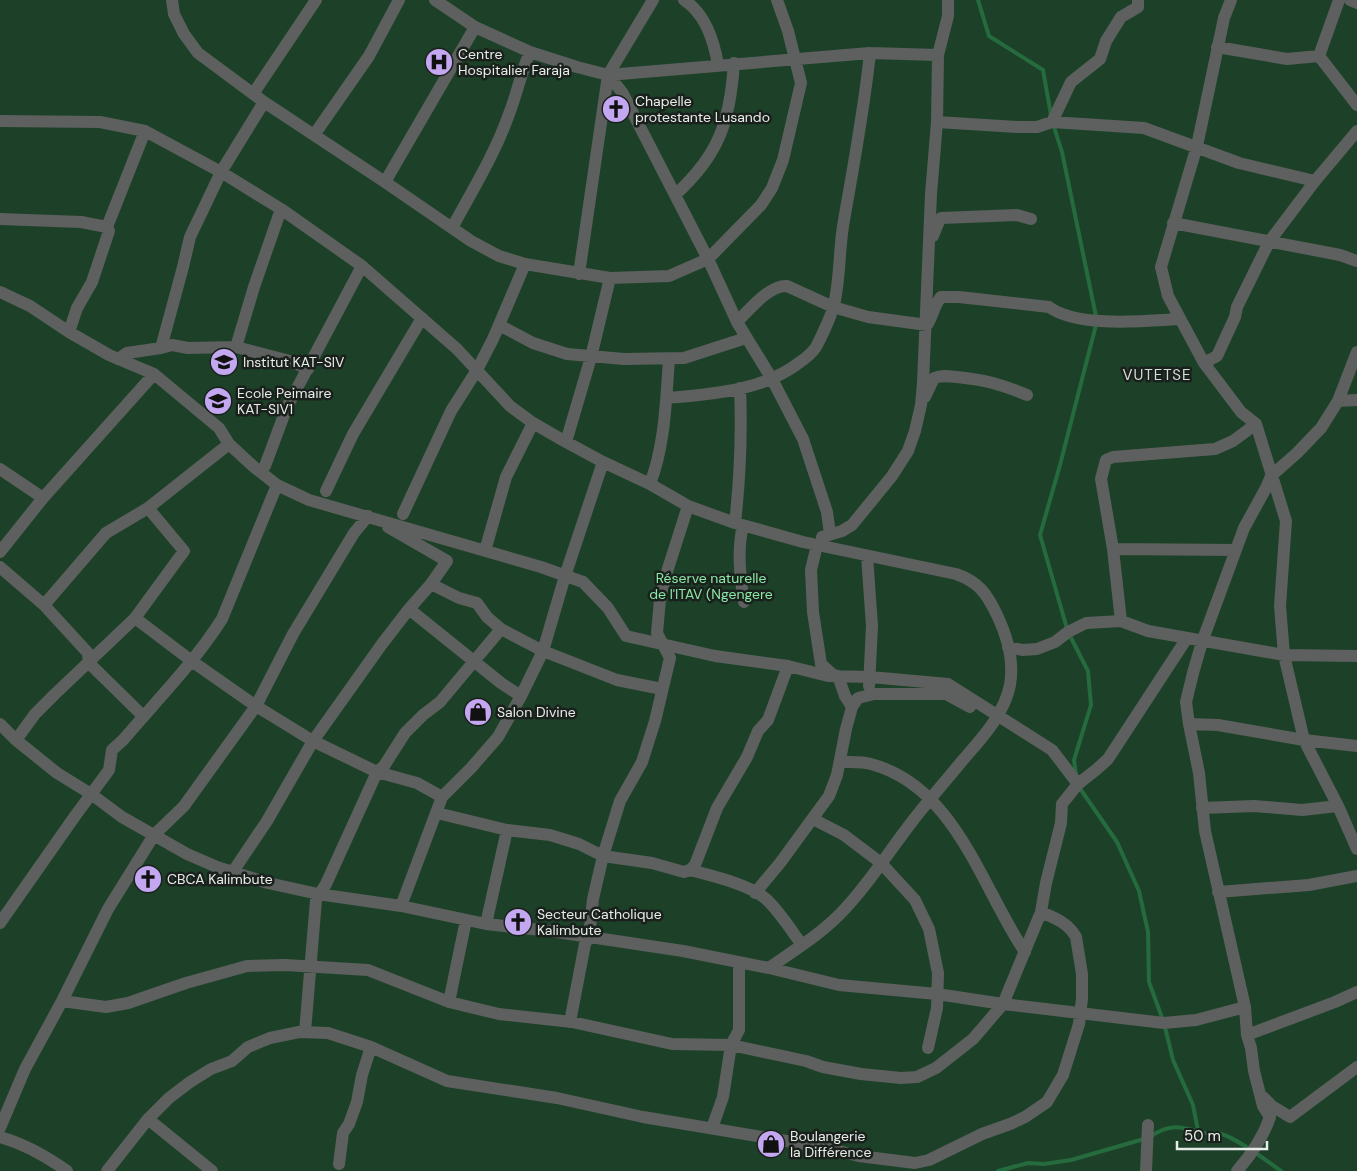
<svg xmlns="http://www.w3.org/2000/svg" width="1357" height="1171" font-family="'DM Sans',sans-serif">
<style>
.green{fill:#1d4128}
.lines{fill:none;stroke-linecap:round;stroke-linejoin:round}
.stream{stroke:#256b3e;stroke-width:4}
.minor{stroke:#5d605e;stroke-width:12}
.labels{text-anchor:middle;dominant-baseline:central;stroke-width:5;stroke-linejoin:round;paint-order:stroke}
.poi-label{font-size:14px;fill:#e8ece9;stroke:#1a201c;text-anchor:start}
.park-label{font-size:14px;fill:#8ae8a6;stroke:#1a201c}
.neighbourhood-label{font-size:15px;letter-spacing:1px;fill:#d6ddd8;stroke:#1a201c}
</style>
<rect width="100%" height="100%" fill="#1a201c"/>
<path class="green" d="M0,0H1357V1171H0Z"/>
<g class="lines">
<path class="stream" d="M978,0L989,36L1043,70L1051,115
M1053,124L1062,152L1097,321L1060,465L1040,535L1068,632L1088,671L1091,705L1074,760L1076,775
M1079,787L1117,842L1139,891L1148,932L1149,982L1164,1023L1173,1060L1193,1105L1198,1131
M1150,1137C1170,1122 1183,1127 1205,1133C1210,1134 1213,1133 1217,1133C1233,1135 1267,1161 1281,1171
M998,1171L1028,1163L1044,1164L1071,1160L1144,1139"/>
<path class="minor" d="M172,0L174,14L184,34L198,53L264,102L385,182L471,241L499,256L525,264L610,278L669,276L708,259L761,205L772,188L783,160L801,83L788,31L777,0
M435,0L475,27L530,52L577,67L608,75L622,92L708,259L737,322L772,379L803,439L827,512L830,534
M684,0C706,14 714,41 718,65
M1231,0L1224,18L1197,146L1161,267L1168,296L1204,363L1241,412L1256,424L1286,521L1280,606L1284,655L1304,740L1338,806L1357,849
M1350,0L1357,3
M1217,47L1287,59L1319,56
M1319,56L1357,105
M1319,56L1339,0
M608,75L870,53L938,55
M253,94L316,0
M0,121L100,122L145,131L221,172L281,209L362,266L457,349L510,406L533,423L566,442L603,462L650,484L688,506L735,523L803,542L956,574C979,582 987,594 997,615C1007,636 1014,662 1010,685C1004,715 981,739 962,761C945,782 927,802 911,823C887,854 866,888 839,915C818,936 793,951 769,968
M937,122L1017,127H1037L1052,122L1144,128L1239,163L1315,181
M1052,122L1071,82L1100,59L1106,41L1121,17L1138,7V0
M314,135L369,56L399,0
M385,182L475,27
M675,195C719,155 730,122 734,63
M0,219L81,222L107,227
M1173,223L1340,255L1357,261
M452,228C472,191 495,154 509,114C517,94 521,72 530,52
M933,236L939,221L941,218L1017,215L1031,219
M579,274L608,75L653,0
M0,292L30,306L69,332L109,355L154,374L219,428L229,444L254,467L277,485L309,500L541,567L583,582L608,608L626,636L715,656L788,666L828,676L870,677L948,684L1052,750L1078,784
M737,322C749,310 769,285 787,286L833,307L868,317L927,325C933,316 934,305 941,297H959L1049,307C1078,328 1144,321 1179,319
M499,325L533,343L567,354L624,359L684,358L746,338
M69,332L77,308L92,282L109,231L107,227L145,131
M236,347L254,287L281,209
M161,348L183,267L190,237L221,172L264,102
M118,359L127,353L161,348L172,345L188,348L236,347L290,361L308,369
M1204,363L1217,356L1235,317L1237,307L1269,242L1315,181L1357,131
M925,397L934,378C942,375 948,376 957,377C986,380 1000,384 1027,395
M667,398C712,394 763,391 800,362C806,358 812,353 816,347C822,336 831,316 834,305C840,279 839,252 843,226C853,168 864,111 870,53
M1338,401L1357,400
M566,442L591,357L610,278
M265,466L287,407L362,266
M0,469L43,498
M650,484C665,445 666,400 669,359
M326,491L353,434L422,318
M403,514L451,411L477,370L493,339L525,264
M735,523C740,478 742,434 740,388
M743,525C737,551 740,576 744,602
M822,537L842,531L852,525L892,476L908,451L915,431L921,405L923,383L931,194L937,122L938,55L948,16V0
M817,545L811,570L813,612L821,664L833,675L838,676L845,696L852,707
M1113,549L1235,550
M485,551L506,477L533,423
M0,552L43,498L154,374
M867,556L872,626L869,686
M0,567L44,605L88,653L89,663L143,716
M431,584L459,598L477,603L487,617L501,629L543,651L617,680L662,689
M44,605L106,533L148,508L229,444
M409,609L501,683L521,696
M135,618L193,662L256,706L313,741L377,772L417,783L442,797
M1121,621L1113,549L1101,479L1106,460L1113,457L1215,449L1233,441L1256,424
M1008,647L1022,650L1037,649L1055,642L1068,632L1086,623L1121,621L1148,631L1284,655L1357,656
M0,724L16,740L57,773L91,794L122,817L187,854L217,867L268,883L318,894L401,906L486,924L550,931L683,951L769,968L839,985L937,994L1003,1004L1164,1023L1196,1020L1245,1007
M1189,724L1218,725L1304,740L1357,746
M16,740L35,714L55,694L135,618L184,551L148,508
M840,762C850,762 861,761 871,764C956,787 981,887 1025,952
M1202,808L1254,806L1302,810L1338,806
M437,813L507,830L550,835L579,844L603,856L652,863L684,872L690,870L695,865L717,808L747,757L758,731L768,720L788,666
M813,819L844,835L881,863L915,900L929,929L938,973L937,1008L928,1048
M690,870C712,876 749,884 766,899C780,912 791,930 802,945
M232,873L267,821L313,741L382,644L409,609L431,584L447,561L388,527
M1218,892L1309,885L1357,876
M755,893L780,863L829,796L837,775L846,729L852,707L858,698L874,694H946L970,707
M401,906L442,797L471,768L498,737L521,696L543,651L565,576L603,462
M0,923L75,816L109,770L112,750L123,740C157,700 194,663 222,619L277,485
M486,924L507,830
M62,1001L106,1007L128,1003L186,983L247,966L285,965L368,970L449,1002L499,1014L572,1022L672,1044L731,1045L806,1061L823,1067L861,1074L901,1078L917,1077L936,1068L973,1039L1003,1004L1041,912L1046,883L1061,823L1062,804L1078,784L1097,769L1108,759L1187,638
M449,1002L466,920
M570,1022L585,944L589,937L593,899L603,856L620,801L642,762L655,721L670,658L657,633L660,599L665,578L688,506
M305,1032L316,900L326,884L377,772L384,766L405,733L423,715L440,702L501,629
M1247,1035L1335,1002L1357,992
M1263,1097L1272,1106L1290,1117L1357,1067
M148,1119L212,1171
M0,1128L25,1069L62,1001L108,909L154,835L184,806L256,706L293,634L354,533L368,516
M712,1128L723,1097L731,1045L739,1030V962
M0,1137C25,1144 46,1156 67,1171
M339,1164L343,1133L349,1124L357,1102L362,1075L371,1047
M107,1171L148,1119L169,1098L190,1082L211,1069L232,1061L248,1047L270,1038L299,1032L328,1033L371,1047L447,1081L557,1098L643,1117L822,1147L859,1156L915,1163L929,1160L982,1134L1010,1124L1025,1117L1047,1102L1063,1075L1079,1024L1082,999V974L1076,937C1068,923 1055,918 1041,912
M1146,1171L1148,1125
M1237,1171C1252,1154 1263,1138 1270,1117L1263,1106L1254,1071L1251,1048L1247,1035L1245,1007L1205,831L1199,773L1189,724L1186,702L1193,673L1202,642L1244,528L1266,488L1271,476L1297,453L1321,428L1338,401L1357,352"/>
</g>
<defs>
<symbol id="hospital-disc" viewBox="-11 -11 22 22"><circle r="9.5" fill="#c4a7f1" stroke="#1a201c"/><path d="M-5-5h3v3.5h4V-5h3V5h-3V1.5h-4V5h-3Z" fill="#111"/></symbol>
<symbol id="church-disc" viewBox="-11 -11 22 22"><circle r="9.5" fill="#c4a7f1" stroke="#1a201c"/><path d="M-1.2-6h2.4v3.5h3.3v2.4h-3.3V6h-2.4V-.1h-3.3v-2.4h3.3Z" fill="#111"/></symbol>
<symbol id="school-disc" viewBox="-11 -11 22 22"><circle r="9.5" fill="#c4a7f1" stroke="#1a201c"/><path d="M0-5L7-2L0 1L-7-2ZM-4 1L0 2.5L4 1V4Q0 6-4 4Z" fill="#111"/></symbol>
<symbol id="shop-disc" viewBox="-11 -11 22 22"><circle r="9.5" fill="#c4a7f1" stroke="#1a201c"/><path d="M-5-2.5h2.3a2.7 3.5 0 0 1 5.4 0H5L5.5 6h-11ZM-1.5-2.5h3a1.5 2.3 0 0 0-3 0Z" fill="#111"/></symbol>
</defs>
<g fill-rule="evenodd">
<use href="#hospital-disc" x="423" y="46" width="32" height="32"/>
<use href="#church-disc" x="600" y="93" width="32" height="32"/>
<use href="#school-disc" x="208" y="346" width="32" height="32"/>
<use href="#school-disc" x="202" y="385" width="32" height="32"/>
<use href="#shop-disc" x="462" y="696" width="32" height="32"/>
<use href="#church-disc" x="132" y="863" width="32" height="32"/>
<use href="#church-disc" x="502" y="906" width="32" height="32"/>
<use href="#shop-disc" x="755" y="1128" width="32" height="32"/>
</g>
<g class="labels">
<g class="poi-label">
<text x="458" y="54">Centre<tspan x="458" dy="16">Hospitalier Faraja</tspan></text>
<text x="635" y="101">Chapelle<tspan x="635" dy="16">protestante Lusando</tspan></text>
<text x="243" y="362">Institut KAT-SIV</text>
<text x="237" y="393">Ecole Peimaire<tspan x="237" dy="16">KAT-SIV1</tspan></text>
<text x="497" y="712">Salon Divine</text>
<text x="167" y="879">CBCA Kalimbute</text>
<text x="537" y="914">Secteur Catholique<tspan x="537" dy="16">Kalimbute</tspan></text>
<text x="790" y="1136">Boulangerie<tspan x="790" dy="16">la Différence</tspan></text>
</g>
<g class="park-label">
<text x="711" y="578">Réserve naturelle<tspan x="711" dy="16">de l'ITAV (Ngengere</tspan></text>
</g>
<g class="neighbourhood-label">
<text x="1157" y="375">VUTETSE</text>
</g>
</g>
<path d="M1177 1141v8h90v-8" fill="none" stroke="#e8ece9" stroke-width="2.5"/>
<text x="1184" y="1141" font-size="15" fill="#e8ece9" stroke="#1a201c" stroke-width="4" paint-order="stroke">50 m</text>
</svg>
